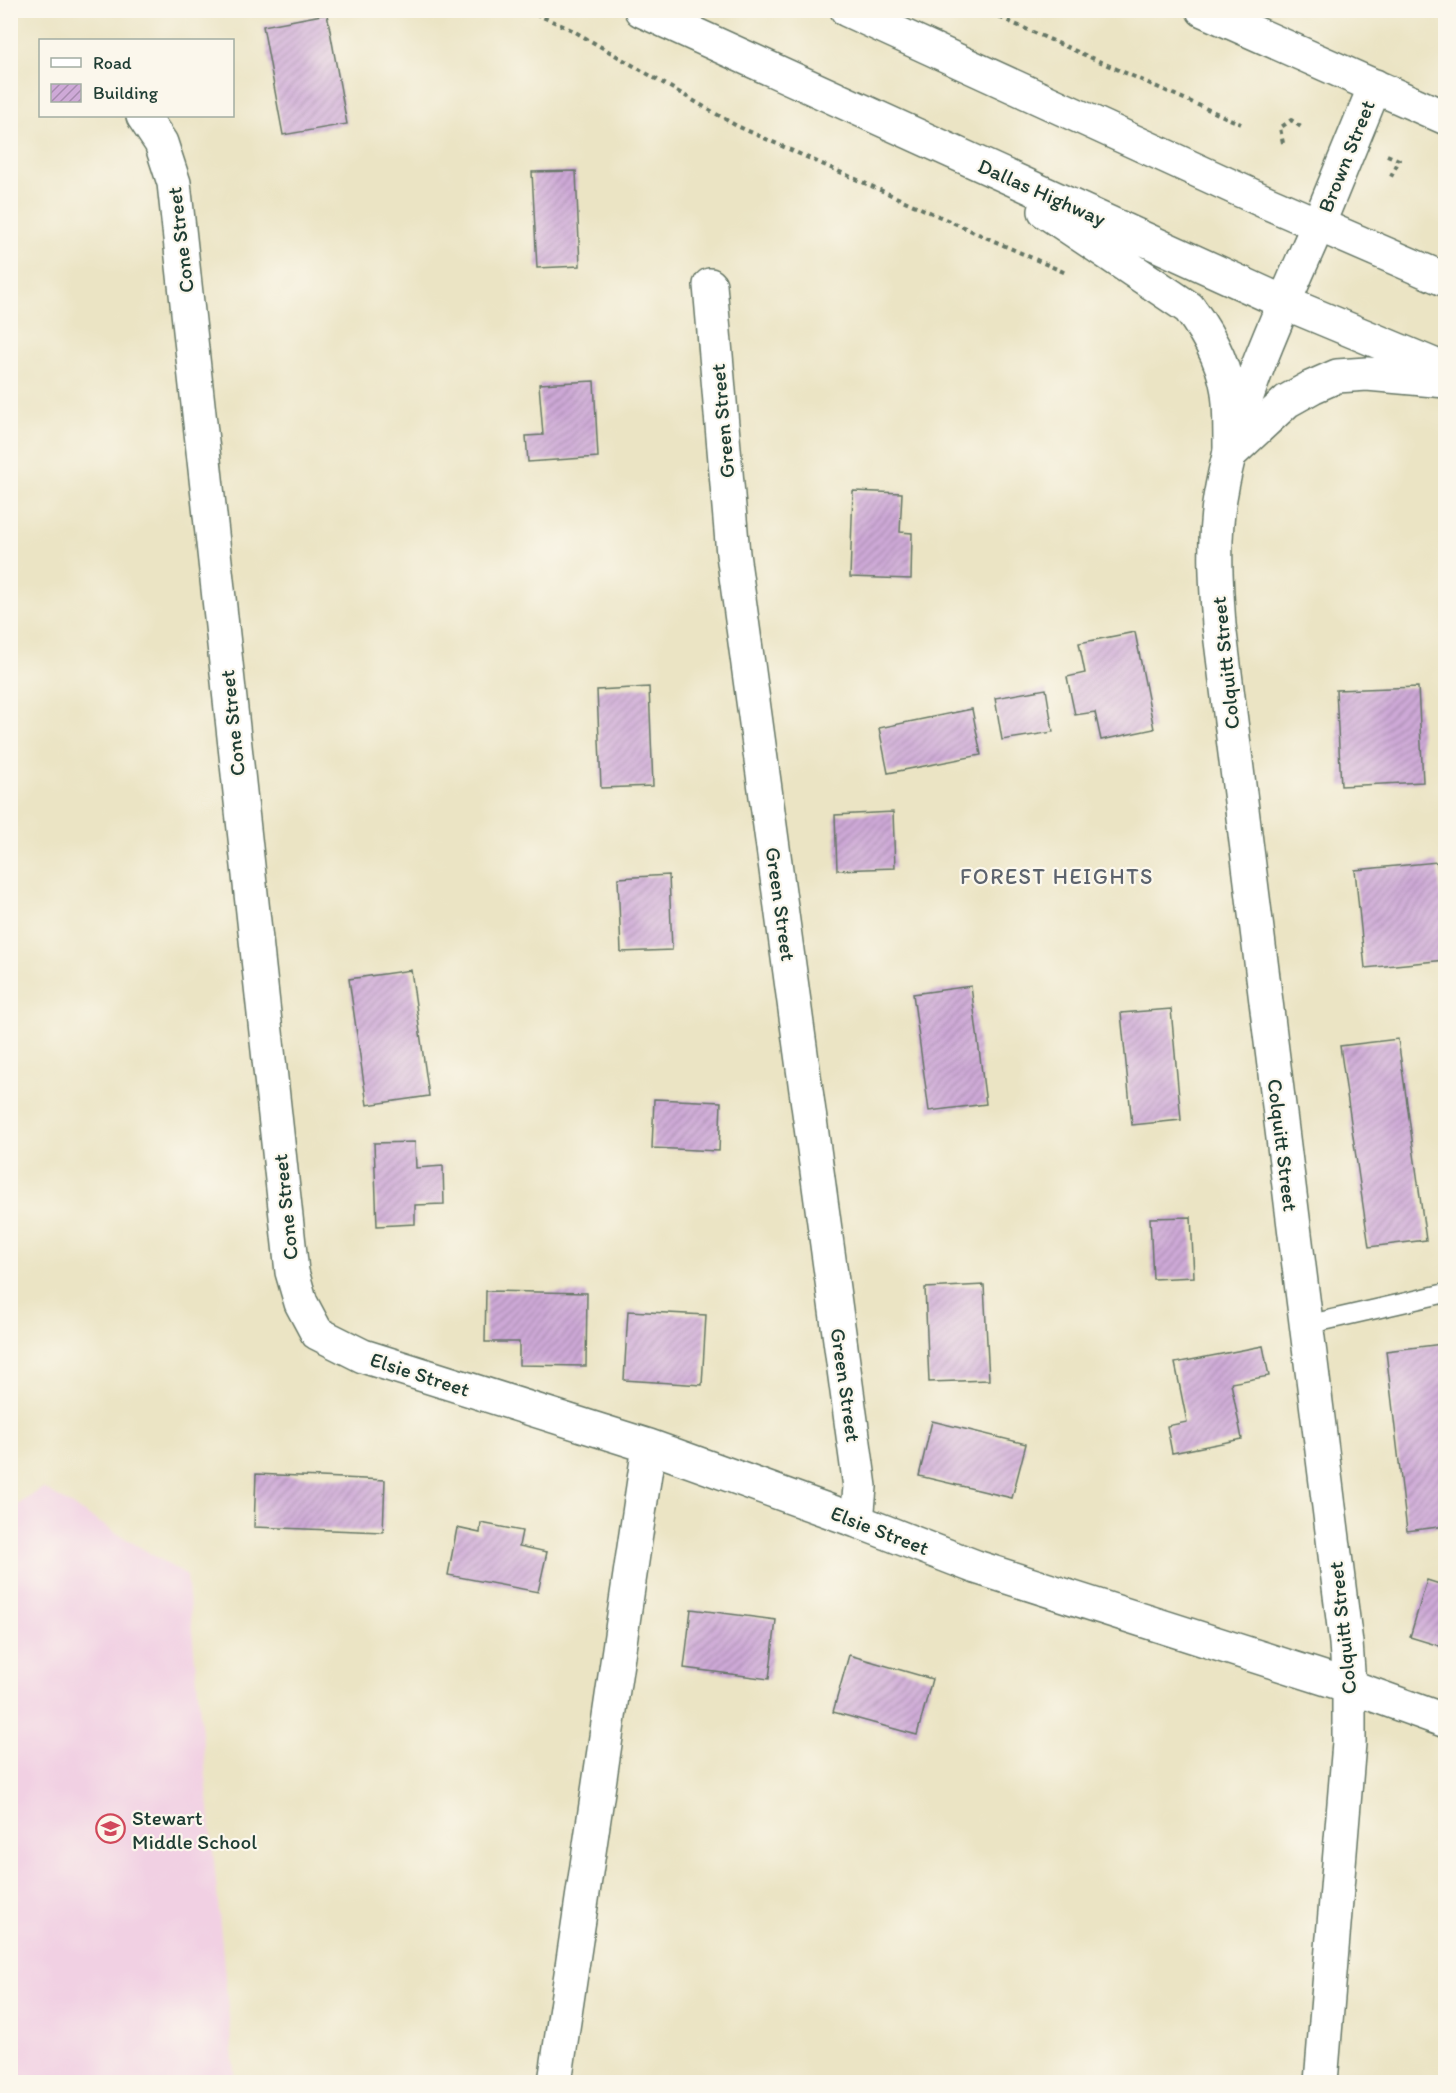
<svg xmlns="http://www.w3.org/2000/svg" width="1456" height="2093" font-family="Itim,sans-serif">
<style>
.built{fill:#f1d0e3}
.building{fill:url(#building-hatch)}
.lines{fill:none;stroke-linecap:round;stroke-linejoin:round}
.lane-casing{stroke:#676;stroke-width:21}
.street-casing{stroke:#676;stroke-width:36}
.primary-casing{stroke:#676;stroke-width:36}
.path{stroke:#676;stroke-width:4;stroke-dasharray:4.5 4.5;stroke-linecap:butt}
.lane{stroke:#fff;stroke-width:18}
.street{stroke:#fff;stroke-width:33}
.primary{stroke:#fff;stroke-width:33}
.labels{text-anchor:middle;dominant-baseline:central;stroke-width:4.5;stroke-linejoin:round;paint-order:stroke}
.street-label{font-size:21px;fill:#1f3d34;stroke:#fbf7ec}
.poi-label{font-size:21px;fill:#1f3d34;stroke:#fbf7ec;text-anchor:start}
.neighbourhood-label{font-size:22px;letter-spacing:1.5px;fill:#5c636d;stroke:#fbf7ec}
</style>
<defs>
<pattern id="building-hatch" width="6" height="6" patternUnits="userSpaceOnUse" patternTransform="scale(1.5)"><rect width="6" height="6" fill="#cea9d7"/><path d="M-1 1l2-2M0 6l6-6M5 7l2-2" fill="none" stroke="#a78baf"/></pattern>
</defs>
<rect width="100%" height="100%" fill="#fbf7ec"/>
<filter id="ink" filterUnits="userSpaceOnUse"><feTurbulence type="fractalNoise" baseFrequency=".0167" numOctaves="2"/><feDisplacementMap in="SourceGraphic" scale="12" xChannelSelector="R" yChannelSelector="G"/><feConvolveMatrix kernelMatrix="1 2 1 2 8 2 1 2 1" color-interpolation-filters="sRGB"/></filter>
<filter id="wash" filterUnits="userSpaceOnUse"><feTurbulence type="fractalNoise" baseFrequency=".008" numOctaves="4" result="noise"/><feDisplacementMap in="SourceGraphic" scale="24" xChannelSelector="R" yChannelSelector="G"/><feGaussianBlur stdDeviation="1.35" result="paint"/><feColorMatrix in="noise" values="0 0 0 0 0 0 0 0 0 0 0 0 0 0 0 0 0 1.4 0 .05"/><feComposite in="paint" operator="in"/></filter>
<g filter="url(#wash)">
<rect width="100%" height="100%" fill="#ebe4c4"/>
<path class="built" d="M43,1488L187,1576L235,2082H11V1509Z"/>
<g id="blocks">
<path class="building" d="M327,14L347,124L283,135L263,26Z
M576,171L580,266L537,268L532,172Z
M594,381L598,457L528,462L526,436L543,435L539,384Z
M853,491L902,493L900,532L912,533L911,579L850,577Z
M1135,632L1154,729L1101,740L1095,712L1075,715L1067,677L1085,673L1079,643Z
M649,687L653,786L601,788L597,690Z
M1418,687L1423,782L1341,786L1336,690Z
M1046,689L1053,732L1002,740L995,698Z
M972,709L981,755L888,773L879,728Z
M893,812L895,868L837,870L835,815Z
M1437,862L1446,937V960L1365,968L1355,870Z
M669,875L672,950L621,952L618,878Z
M411,970L429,1096L367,1105L349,979Z
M971,986L986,1104L929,1111L913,994Z
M1171,1009L1181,1120L1132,1125L1121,1013Z
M1398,1039L1426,1240L1369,1247L1340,1046Z
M654,1099L721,1102L719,1151L652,1148Z
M415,1142L416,1168L443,1166L444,1204L415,1205V1224L377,1226L374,1143Z
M1191,1217L1194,1277L1153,1279L1150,1218Z
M984,1285L989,1380L929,1382L925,1288Z
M486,1291L587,1293L586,1366L519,1365V1342H485Z
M628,1311L706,1315L702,1385L624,1380Z
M1442,1344L1446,1374V1526L1407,1531L1386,1351Z
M1263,1346L1269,1376L1231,1383L1242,1439L1172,1453L1167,1426L1187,1422L1175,1363Z
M932,1421L1026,1444L1012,1498L919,1476Z
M256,1474L385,1480L383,1532L254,1527Z
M481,1523L522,1531L519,1546L547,1552L538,1592L448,1575L457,1528L480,1533Z
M1427,1580L1446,1586V1648L1410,1637Z
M691,1609L776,1620L769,1679L684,1668Z
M849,1655L932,1679L917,1735L833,1712Z"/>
</g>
</g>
<g filter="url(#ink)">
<use href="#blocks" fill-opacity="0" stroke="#676" stroke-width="1.5"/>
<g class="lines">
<defs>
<path id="lane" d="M1306,1325L1446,1293"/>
<path id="street" d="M1203,10L1446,118
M143,116L161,143L174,183L292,1272L301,1303L317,1333L363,1356L649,1446L857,1521L976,1567L1349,1686L1446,1721
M710,285L733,554L860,1487L857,1521
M555,2082L649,1446
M1321,2082L1349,1743V1686L1346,1643L1219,625C1216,583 1213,540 1220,498C1236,403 1280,313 1318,225C1337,179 1356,133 1375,86"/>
<path id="primary" d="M641,10L1283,302L1446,370
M847,10L1266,202L1446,280
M1045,211L1189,308C1209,335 1227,367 1229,402C1230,419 1230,436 1230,454
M1230,454L1287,401L1312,387L1337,376L1367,374L1446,381"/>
</defs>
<use href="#lane" class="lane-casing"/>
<use href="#street" class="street-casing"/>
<use href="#primary" class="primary-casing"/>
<path class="path" d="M527,10L572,30L737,126L1068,274
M983,10L1241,124
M1283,143L1280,128L1291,120L1301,127
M1387,155L1399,160L1390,179"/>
<use href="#lane" class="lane"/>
<use href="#street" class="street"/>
<use href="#primary" class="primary"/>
</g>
</g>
<defs>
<symbol id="school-ring" viewBox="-11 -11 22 22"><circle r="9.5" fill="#fbf7ec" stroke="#d1495b" stroke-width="1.5"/><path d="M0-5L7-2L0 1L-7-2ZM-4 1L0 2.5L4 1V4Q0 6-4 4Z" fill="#d1495b"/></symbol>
</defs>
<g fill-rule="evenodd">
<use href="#school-ring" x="94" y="1812" width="33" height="33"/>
</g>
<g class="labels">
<g class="street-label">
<text transform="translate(1346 156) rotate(-68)">Brown Street</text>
<text transform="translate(1042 192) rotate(24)">Dallas Highway</text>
<text transform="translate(180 240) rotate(-97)">Cone Street</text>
<text transform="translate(722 421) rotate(-95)">Green Street</text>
<text transform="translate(1225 663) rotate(-96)">Colquitt Street</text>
<text transform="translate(232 723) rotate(-96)">Cone Street</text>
<text transform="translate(781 904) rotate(82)">Green Street</text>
<text transform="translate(1283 1145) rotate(83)">Colquitt Street</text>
<text transform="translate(285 1207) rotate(-96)">Cone Street</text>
<text transform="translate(420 1374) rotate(18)">Elsie Street</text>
<text transform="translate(846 1385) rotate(82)">Green Street</text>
<text transform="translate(880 1530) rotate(21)">Elsie Street</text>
<text transform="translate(1342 1628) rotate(-96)">Colquitt Street</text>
</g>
<g class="poi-label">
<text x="132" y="1817">Stewart<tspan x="132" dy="24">Middle School</tspan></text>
</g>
<g class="neighbourhood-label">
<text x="1057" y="876">FOREST HEIGHTS</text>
</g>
</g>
<rect width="1456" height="2093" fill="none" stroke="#fbf7ec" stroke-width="36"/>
<rect x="39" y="39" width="195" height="78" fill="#fbf7ec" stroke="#a3ada2" stroke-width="1.5"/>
<rect x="51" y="58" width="30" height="9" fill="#ffffff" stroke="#a3ada2" stroke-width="1.5"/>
<text x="93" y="69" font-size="18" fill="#1f3d34">Road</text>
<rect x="51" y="84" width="30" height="18" fill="url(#building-hatch)" stroke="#a3ada2" stroke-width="1.5"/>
<text x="93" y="99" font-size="18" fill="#1f3d34">Building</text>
</svg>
